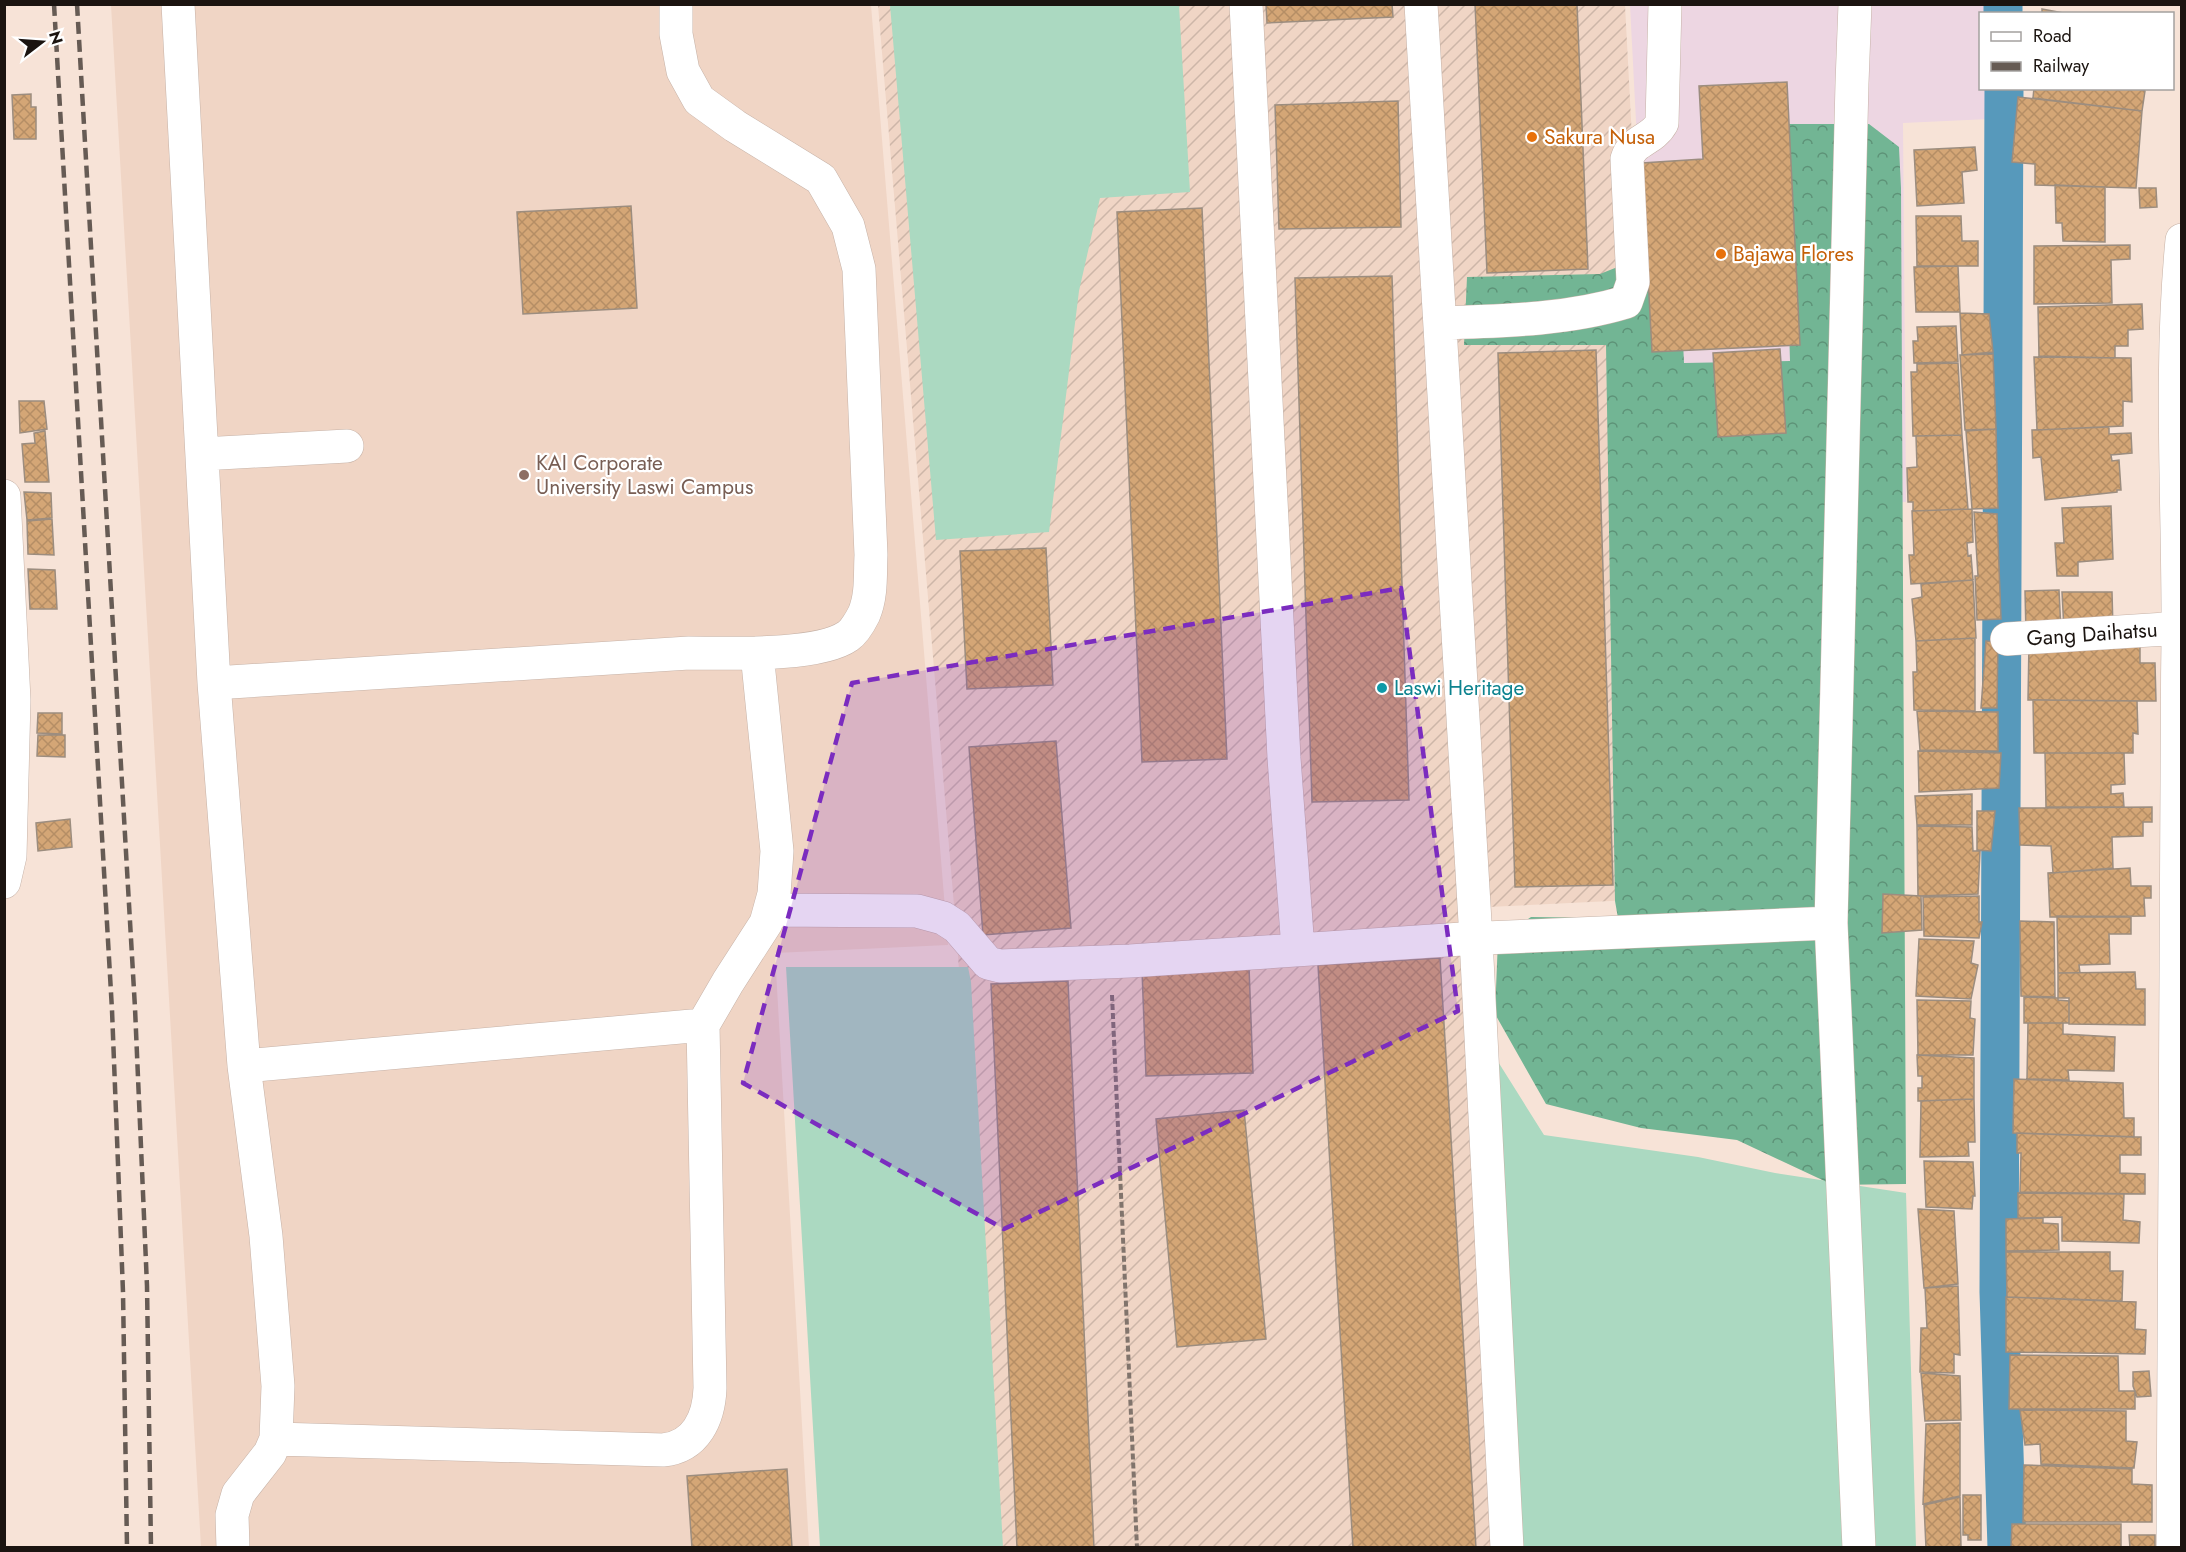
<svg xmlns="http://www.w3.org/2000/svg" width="2186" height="1552" font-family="Jost,sans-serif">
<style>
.commercial{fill:#edd6e2}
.industrial{fill:url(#industrial-furrows)}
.built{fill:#f0d5c5}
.grass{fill:#abd9c1}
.forest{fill:url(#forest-crowns)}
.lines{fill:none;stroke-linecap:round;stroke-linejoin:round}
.canal{stroke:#5799bb;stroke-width:39}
.building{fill:url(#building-cross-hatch);stroke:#9c8d7f;stroke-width:1.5}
.minor-casing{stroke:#c6b2a7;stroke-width:34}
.path{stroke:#81746c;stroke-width:4;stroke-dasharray:6 3;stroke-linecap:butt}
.minor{stroke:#fff;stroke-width:33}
.rail{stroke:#665b54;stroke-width:4.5;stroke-dasharray:12 6;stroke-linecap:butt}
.marked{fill:#7b2cbf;fill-opacity:0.2;stroke:#7b2cbf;stroke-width:4.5;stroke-dasharray:12 8;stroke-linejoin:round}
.food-dot{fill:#e8710a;stroke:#fff;stroke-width:2}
.education-dot{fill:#8d6e63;stroke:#fff;stroke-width:2}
.culture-dot{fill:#0f9aa8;stroke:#fff;stroke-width:2}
.labels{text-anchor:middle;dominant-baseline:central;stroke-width:4.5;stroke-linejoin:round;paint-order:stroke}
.food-label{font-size:21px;fill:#c56008;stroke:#fff;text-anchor:start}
.education-label{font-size:21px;fill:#785e54;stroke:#fff;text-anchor:start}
.street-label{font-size:21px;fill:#1b1410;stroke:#fff}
.culture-label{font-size:21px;fill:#0d838f;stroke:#fff;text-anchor:start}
</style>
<defs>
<pattern id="industrial-furrows" width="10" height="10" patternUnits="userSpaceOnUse" patternTransform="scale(1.5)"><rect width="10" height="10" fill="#f0d5c5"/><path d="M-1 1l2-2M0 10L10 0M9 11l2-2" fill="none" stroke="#cdb6a8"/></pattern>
<pattern id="forest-crowns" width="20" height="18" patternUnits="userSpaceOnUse" patternTransform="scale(1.5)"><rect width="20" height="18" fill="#72b594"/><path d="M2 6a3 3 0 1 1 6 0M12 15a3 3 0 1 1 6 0" fill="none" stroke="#5d9277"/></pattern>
<pattern id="building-cross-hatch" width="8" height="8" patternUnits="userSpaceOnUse" patternTransform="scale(1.5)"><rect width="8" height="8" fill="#d4a676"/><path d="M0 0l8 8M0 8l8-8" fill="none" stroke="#b58e65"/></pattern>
</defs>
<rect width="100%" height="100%" fill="#f7e3d7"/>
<path class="commercial" d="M1630,5H1986V13L1980,14V88L1988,89L1989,119L1903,123L1906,502L1656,510Z"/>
<path class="industrial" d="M878,5H1625L1672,898L1488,907L1518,1547H998L957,941Z"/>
<path class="built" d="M111,5H871L948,945L775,953L809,1547H201Z"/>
<path class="grass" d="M890,5H1179L1190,192L1100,198L1079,291L1049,532L936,540Z
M786,967H968L971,982L1003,1547H820Z
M1485,1041L1544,1135L1698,1157L1775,1173L1906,1193L1916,1547H1513Z"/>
<path class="forest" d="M1783,124H1869L1899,147L1901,188L1906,1184L1833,1185L1737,1140L1641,1128L1546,1104L1495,1014L1498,939L1531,917L1618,918L1615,901L1606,345H1464L1467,277L1600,274L1630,262L1681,299L1684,363L1790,361Z"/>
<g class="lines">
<path class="canal" d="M2003,4V14
M2004,88L1999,1292L2007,1548"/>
</g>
<path class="building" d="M1266,4H1392L1393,17L1267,23Z
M1475,4H1577L1588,269L1487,273Z
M2042,9L2069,14H2042Z
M1787,82L1800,345L1652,352L1642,163L1703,159L1699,86Z
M2034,88H2139L2145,91L2142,111L2033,98Z
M31,94V107H36V139H14L12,95Z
M2018,97L2142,111L2136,188L2035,185V164L2012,162Z
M1398,101L1401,227L1279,229L1275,105Z
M1975,147L1977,170L1962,172L1964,203L1917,206L1914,150Z
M2055,185L2105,187V242L2063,241L2062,223H2056Z
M2139,188H2156L2157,207L2140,208Z
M631,206L637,308L523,314L517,212Z
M1202,208L1227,759L1142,762L1117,212Z
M1916,216H1961L1962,241H1978V266H1917Z
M2130,245V259L2111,260L2112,303L2034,304V246Z
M1958,266L1960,312H1916L1914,267Z
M1392,276L1409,800L1312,802L1295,278Z
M2142,304L2143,329L2128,330V346H2115V358L2039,356L2038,307Z
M1960,313L1989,314L1993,352L1962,355Z
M1956,326L1958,362L1914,363L1913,341H1918L1917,327Z
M1780,349L1786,433L1718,437L1713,353Z
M1596,350L1613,885L1515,887L1498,353Z
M1993,354L1996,429L1965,430L1960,355Z
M2034,357L2131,358L2132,402L2123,401V426L2037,430Z
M1958,363L1962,435L1913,436L1911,372H1917V364Z
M19,401H44L47,429L20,433Z
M2109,427V434L2131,433L2132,453L2111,455L2112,461L2119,460L2121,490H2117V492L2045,500L2041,457L2033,458L2032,430Z
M1996,429L1998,508L1972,509L1966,431Z
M45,431L49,482H25L22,444L35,443L34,433Z
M1962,435L1968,509L1913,511V502H1908L1907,468L1917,467L1916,436Z
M24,492L51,493L52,518L27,520Z
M2111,506L2113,559L2078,562V576H2057L2055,543H2064L2062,508Z
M1972,509L1973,542L1967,543L1968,556L1971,555L1973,580L1911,584L1909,555H1914L1912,511Z
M1974,512L1997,514L2001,619L1977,620L1975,576H1978Z
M52,519L54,555L28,554L27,521Z
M1046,548L1053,685L967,689L960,551Z
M28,569L55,570L57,609H30Z
M1973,580L1976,638L1916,641L1912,599L1922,597L1921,584Z
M2059,590L2061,631L2026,633L2025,591Z
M2062,592H2112L2113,629L2064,630Z
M1975,638V711L1914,710L1913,672H1917L1916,641Z
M1986,641L1998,642L1997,708H1981Z
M2029,643H2140V663H2155L2156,701L2028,700Z
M2033,700L2137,701L2138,734L2133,733V753H2034Z
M1917,711L1998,712V751L1920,750Z
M38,713H62V734L37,733Z
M38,735H65V757L37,756Z
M1056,741L1071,928L983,935L969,747Z
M1918,751L2001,753L1999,788L1919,792Z
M2045,753H2124L2125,784L2111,785V794L2123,793L2124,807H2046Z
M1972,794V825H1917L1915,796Z
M2152,807V822H2143V836L2112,837L2113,868L2053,873L2051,846L2020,845L2019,808Z
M1977,811H1995L1991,851L1977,850Z
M70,819L72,847L38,851L36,823Z
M1917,826L1972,827L1973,851H1980L1978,894L1918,896Z
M2130,868L2131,886H2151V898H2144L2145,916L2050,917L2048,873Z
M1883,894L1921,896L1922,930L1882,933Z
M1979,896V922H1982L1979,938L1924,936L1923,897Z
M2057,916L2131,917V934H2109L2110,964L2079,965L2080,973H2058Z
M2020,921L2054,922L2055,997L2021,996Z
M1919,939L1974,941L1971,963L1978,965L1971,999L1916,996Z
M1440,958L1476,1548H1353L1318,965Z
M1249,967L1253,1073L1146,1076L1142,970Z
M2135,972L2136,989H2145V1025L2069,1024V998H2058V973Z
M1068,981L1094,1548H1017L991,984Z
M2024,997L2058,998V1000L2069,1001V1023H2024Z
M1917,1000L1971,1001L1970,1018L1975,1019L1973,1055H1918Z
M2028,1023H2063V1034L2115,1037L2114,1071L2068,1070L2069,1080L2027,1079Z
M1917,1055L1974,1058V1099L1918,1101V1088H1922V1076H1918Z
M2014,1079L2123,1083L2124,1118H2134V1137L2013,1133Z
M1974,1099L1975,1142H1968L1969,1156L1920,1157L1921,1101Z
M1244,1110L1266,1339L1177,1347L1156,1119Z
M2017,1133L2141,1137V1155H2120V1173L2145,1174V1194L2020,1192L2021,1153H2017Z
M1924,1161L1973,1162L1975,1196H1973L1972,1209L1926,1207Z
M2018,1193L2124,1194L2123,1220L2140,1222L2139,1243L2062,1241V1217L2018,1218Z
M1918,1209L1954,1211L1958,1284L1924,1288Z
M2043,1218V1223L2058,1224L2059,1250L2006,1251V1219Z
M2006,1252H2110V1271H2123L2122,1301L2007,1297Z
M1958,1286L1960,1355L1954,1354V1373L1920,1372L1921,1328H1927L1925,1288Z
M2006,1297L2136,1302L2135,1329L2146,1330L2145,1354L2006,1352Z
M2010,1355L2118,1356L2119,1391H2135V1409H2009Z
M2149,1371L2151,1396L2137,1397L2133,1386V1372Z
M1921,1373L1960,1376L1961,1420L1925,1421Z
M2020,1410L2126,1411V1441L2137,1442L2134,1468L2041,1464L2040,1444L2025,1445Z
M1960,1423V1496L1923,1504L1926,1424Z
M2024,1465L2132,1469V1484L2152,1485V1522H2023Z
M787,1469L792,1548H692L687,1476Z
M1963,1495H1981V1540H1968V1535H1963Z
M1960,1497L1961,1548H1926L1924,1505Z
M2012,1524H2121V1548H2011Z
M2129,1535H2155V1548H2130Z"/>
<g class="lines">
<defs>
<path id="minor" d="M178,4L214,683L244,1066L266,1236L278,1386L276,1439L270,1453L238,1494L232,1515L233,1548
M1246,4L1284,758L1298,949
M1421,4L1476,939L1507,1548
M1855,4L1852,83L1831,923L1859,1548
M1440,323C1502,321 1567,320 1626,302L1633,282L1627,159C1633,139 1652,141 1662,123L1665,4
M202,454L347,446
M4,496L14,700L10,856L4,882
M2007,639L2182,628
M214,683L689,653C726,653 818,657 848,636C854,632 861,620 864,614C872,595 870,574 871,555L859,269L848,226L821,179L735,126L699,100L683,71L676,34V4
M770,910L917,911L943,918L957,927L988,963L1000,966L1130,961L1462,939L1831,923
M244,1066L703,1025
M276,1439L663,1450C696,1447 709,1418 710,1388L703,1025L728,982L766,923L774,894L777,851L757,653
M2173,1548C2173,1245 2174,943 2178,641C2179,508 2169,373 2182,240"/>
</defs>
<use href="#minor" class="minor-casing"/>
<path class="path" d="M1112,995L1137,1548"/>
<use href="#minor" class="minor"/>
<path class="rail" d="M54,4L112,1010L123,1292L127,1548
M77,4L135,1008L147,1286L151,1548"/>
</g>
<path class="marked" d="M1401,588L1458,1011L1004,1229L743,1083L852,683Z"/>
<g class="food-dot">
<circle cx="1532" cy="137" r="6"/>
<circle cx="1721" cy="254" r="6"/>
</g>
<circle class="education-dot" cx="524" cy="475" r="6"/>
<circle class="culture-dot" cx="1382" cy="688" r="6"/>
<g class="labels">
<g class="food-label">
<text x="1544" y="137">Sakura Nusa</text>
<text x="1733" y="254">Bajawa Flores</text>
</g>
<g class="education-label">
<text x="536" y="463">KAI Corporate<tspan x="536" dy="24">University Laswi Campus</tspan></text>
</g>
<g class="street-label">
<text transform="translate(2092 634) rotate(-4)">Gang Daihatsu</text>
</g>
<g class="culture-label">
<text x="1394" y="688">Laswi Heritage</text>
</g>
</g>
<rect width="2186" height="1552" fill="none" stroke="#1b1410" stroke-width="12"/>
<rect x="1979" y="12" width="195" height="78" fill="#ffffff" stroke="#a4a19f" stroke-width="1.5"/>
<rect x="1991" y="32" width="30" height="9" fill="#ffffff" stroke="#a4a19f" stroke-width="1.5"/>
<text x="2033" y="42" font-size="18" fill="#1b1410">Road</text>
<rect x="1991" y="62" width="30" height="9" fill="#665b54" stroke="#a4a19f" stroke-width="1.5"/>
<text x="2033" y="72" font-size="18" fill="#1b1410">Railway</text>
<g transform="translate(42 42) rotate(73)" stroke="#ffffff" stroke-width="4.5" paint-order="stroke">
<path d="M0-4.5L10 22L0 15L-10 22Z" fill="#1b1410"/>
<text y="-9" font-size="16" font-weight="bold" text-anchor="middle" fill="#1b1410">N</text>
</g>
</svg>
